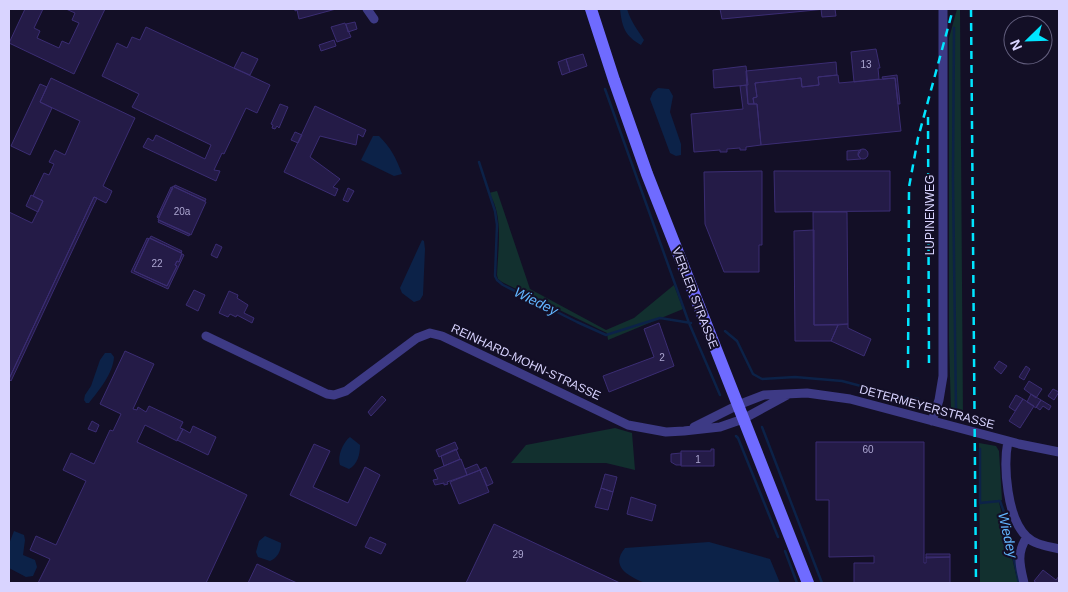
<svg xmlns="http://www.w3.org/2000/svg" width="1068" height="592" font-family="Arial,sans-serif">
<style>
.green{fill:#12302f}
.water{fill:#0c2248}
.lines{fill:none;stroke-linecap:round;stroke-linejoin:round}
.stream{stroke:#0c2248;stroke-width:2.5}
.building{fill:#241b47;stroke:#3b2d73}
.minor{stroke:#3d3a85;stroke-width:9}
.secondary{stroke:#6f6bff;stroke-width:12}
.rail{stroke:#00e5ff;stroke-width:2.5;stroke-dasharray:8 6;stroke-linecap:butt}
.labels{text-anchor:middle;dominant-baseline:central;stroke-width:4;stroke-linejoin:round;paint-order:stroke}
.number-label{font-size:10px;fill:#aca6d1}
.street-label{font-size:12px;fill:#d9d4ff;stroke:#130f26}
.water-label{font-size:14px;font-style:italic;fill:#62b6ff;stroke:#130f26}
</style>
<rect width="100%" height="100%" fill="#130f26"/>
<path class="green" d="M957,9H960L963,419L955,416L951,410L949,342V38Z
M497,191L530,289L606,330L634,318L674,285L683,309L608,340L607,333L502,282L498,279L497,275C498,248 504,216 489,193Z
M615,428L632,433L635,470L606,463H511L526,445Z
M979,443L996,446L999,451L1002,500L999,502L1018,583H980Z"/>
<path class="water" d="M620,9H627C631,22 637,29 644,40L641,45C625,36 622,27 620,9Z
M658,88L669,89L673,96L670,112L681,144V155L676,156L670,153L650,99L653,92Z
M373,136H379C391,148 396,158 402,174L394,176L361,160Z
M422,240L424,241L425,249L423,295L420,300L414,302L402,293L400,288Z
M105,353H111L114,357C113,374 99,390 89,403H86L84,400L85,395L91,386L100,360Z
M350,437L360,445C360,454 358,464 349,469L340,465C337,457 343,442 350,437Z
M14,531L24,535L25,540L23,555L35,560L37,567L33,576L26,577L9,568V544Z
M265,536L281,543C281,552 277,558 270,561L258,557L256,552L259,541Z
M709,542L770,559L780,583H645C630,577 609,567 625,548Z"/>
<g class="lines">
<path class="stream" d="M954,28L953,179L956,412
M605,89L689,323L720,395
M479,162L495,211L497,225L495,276L497,280L503,285L577,322L606,335L660,318L691,323
M725,331L737,341L753,374L762,379L795,377L842,381L899,396L918,399
M762,427L822,583
M736,436L738,438L778,537
M980,449V503L1000,501L1004,512L1019,583
M785,551L797,583"/>
</g>
<path class="building" d="M25,9H43L34,28L40,31L37,38L59,48L62,41L69,44L79,23L72,20L75,13L66,9H105L74,74L9,43Z
M295,9H336L299,19L297,10L295,11Z
M720,9H826L722,19Z
M821,9H835L836,16L822,17Z
M355,22L357,29L348,32L346,24Z
M345,23L351,37L337,42L331,27Z
M146,27L270,85L257,113L246,108L224,154L222,153L214,170L220,171L216,181L143,147L148,138L153,141L156,135L205,159L211,145L132,107L139,94L102,76L117,43L127,48L132,37L140,40Z
M334,40L336,46L321,51L319,45Z
M876,49L880,68H878L879,79L854,82L851,52Z
M242,52L258,59L250,75L234,68Z
M583,54L587,66L570,72L566,59Z
M566,59L570,72L562,75L558,62Z
M836,62L837,75L818,77L819,85L802,87L801,78L755,83L757,97L753,98L754,104H748L746,71Z
M746,66L748,85L714,88L713,70Z
M838,75L839,83L895,78L901,131L761,145L757,104H754L753,98L757,97L755,83L801,78L802,87L819,85L818,77Z
M897,75L900,104H898L895,78L883,79L882,77Z
M51,78L135,118L103,186L112,191L109,198L106,203L94,197L9,379V212L32,223L43,201L33,196L44,173L49,175L54,164L49,162L55,150L65,155L80,121L40,102Z
M40,84L47,87L40,102L52,108L30,155L11,146Z
M746,85L748,104H757L761,145L746,147V150H740V148L727,149V152H720V150L694,152L691,114L743,109L740,86Z
M280,104L288,107L279,128L277,126L275,129L272,128L273,125L271,124Z
M315,106L366,130L363,137L358,134L356,145L320,136L310,157L340,179L333,187L338,189L335,196L284,172Z
M295,132L302,135L298,143L291,140Z
M858 154a5 5 0 1 1 10 0a5 5 0 1 1-10 0Z
M861,150L858,155L861,159L847,160V151Z
M762,171V245H759V272H724L705,224L704,172Z
M774,171H890V211L775,212Z
M175,185L206,199L205,201L174,187Z
M173,186L206,202L191,235L158,220Z
M171,187L173,188L158,218L157,217Z
M348,188L354,191L348,202L343,200Z
M31,195L43,201L38,212L26,206Z
M94,197L97,198L11,381L9,379Z
M813,212H847L848,324L814,325Z
M159,220L190,234L189,236L158,222Z
M814,230V325H838L831,341H795L794,231Z
M151,236L182,251L181,253L150,238Z
M147,238L149,239L134,271L167,286L177,266L175,265L177,261L179,262L182,254L184,255L168,289L131,272Z
M149,238L182,253L179,262L177,261L175,265L177,266L167,286L134,271Z
M216,244L222,247L217,258L211,255Z
M194,290L205,295L198,311L186,305Z
M229,291L238,295L237,298L248,305L244,313L254,318L252,323L237,315L236,317L230,314L228,317L219,313Z
M659,323L674,366L609,392L603,376L654,357L644,329Z
M838,325L848,324V328L871,339L864,356L831,341Z
M125,351L154,364L133,409L137,410L138,407L146,412L149,406L183,422L180,428L183,429L177,441L145,425L137,442L247,495L206,583H38L50,559L30,550L36,536L56,545L86,481L63,470L71,453L94,464L110,430L113,431L121,414L100,404Z
M999,361L1007,366L1001,374L994,368Z
M1026,366L1030,369L1024,380L1019,377Z
M1029,381L1042,389L1036,398L1024,389Z
M1053,389L1059,392L1054,400L1048,396Z
M1031,394L1041,400L1036,408L1027,402Z
M1016,395L1023,399L1015,411L1009,407Z
M382,396L386,400L371,416L368,412Z
M1023,399L1034,406L1020,428L1009,421Z
M1041,400L1051,406L1049,410L1043,406L1040,410L1036,407Z
M92,421L99,425L96,432L88,429Z
M193,426L216,437L208,455L177,440L183,429L190,433Z
M455,442L458,449L439,457L436,450Z
M816,442H924V563H926V557H950V583H854V563H874V556L829,557V500H816Z
M314,444L330,451L313,487L348,503L365,467L380,475L356,526L290,495Z
M456,449L460,459L444,466L441,456Z
M711,449H714V466H681V451H711Z
M681,453V465H676L671,462V454Z
M461,459L467,475L447,482L448,484L444,485V483L435,485L433,480L438,479L434,470Z
M477,464L480,470L467,475L465,469Z
M486,467L493,483L487,486L480,470Z
M480,470L489,492L459,504L450,482Z
M605,474L617,477L613,492L601,488Z
M601,488L613,492L608,510L595,507Z
M631,497L656,505L652,521L627,514Z
M494,524L620,583H466Z
M370,537L386,544L381,554L365,547Z
M926,554H950V557L926,558Z
M257,564L286,578L297,583H248Z
M1043,570L1056,580L1059,576V583H1037L1034,581Z"/>
<g class="lines">
<path class="minor" d="M367,9L374,19
M206,336L327,394L334,395L346,391L417,338L430,333L442,336L628,425L666,432L684,431L720,427L743,419L787,395
M932,421L939,400L943,376V9
M694,427L738,405L764,395L807,393L850,399L1019,444L1059,452
M1008,441C1003,466 1007,519 1027,537C1035,545 1048,546 1059,549
M1024,583C1020,566 1016,553 1027,537"/>
<path class="secondary" d="M591,9L614,80L647,174L808,583"/>
<path class="rail" d="M971,9L976,583
M928,117L929,369
M908,368L909,187L918,138L953,9"/>
</g>
<g class="labels">
<g class="number-label">
<text x="866" y="64">13</text>
<text x="182" y="211">20a</text>
<text x="157" y="263">22</text>
<text x="662" y="357">2</text>
<text x="868" y="449">60</text>
<text x="698" y="459">1</text>
<text x="518" y="554">29</text>
</g>
<g class="street-label">
<text transform="translate(930 215) rotate(-90)">LUPINENWEG</text>
<text transform="translate(695 298) rotate(69)">VERLER STRASSE</text>
<text transform="translate(526 362) rotate(25)">REINHARD-MOHN-STRASSE</text>
<text transform="translate(927 407) rotate(15)">DETERMEYERSTRASSE</text>
</g>
<g class="water-label">
<text transform="translate(536 301) rotate(26)">Wiedey</text>
<text transform="translate(1008 535) rotate(77)">Wiedey</text>
</g>
</g>
<rect width="1068" height="592" fill="none" stroke="#d9d4ff" stroke-width="20"/>
<g transform="translate(1028 40) rotate(247)"><circle r="24" fill="#130f26" stroke="#625e7d"/>
<path d="M0-4L9 19L0 12L-9 19Z" fill="#00e5ff"/>
<text y="-8" font-size="14" font-weight="bold" text-anchor="middle" fill="#d9d4ff">N</text>
</g>
</svg>
